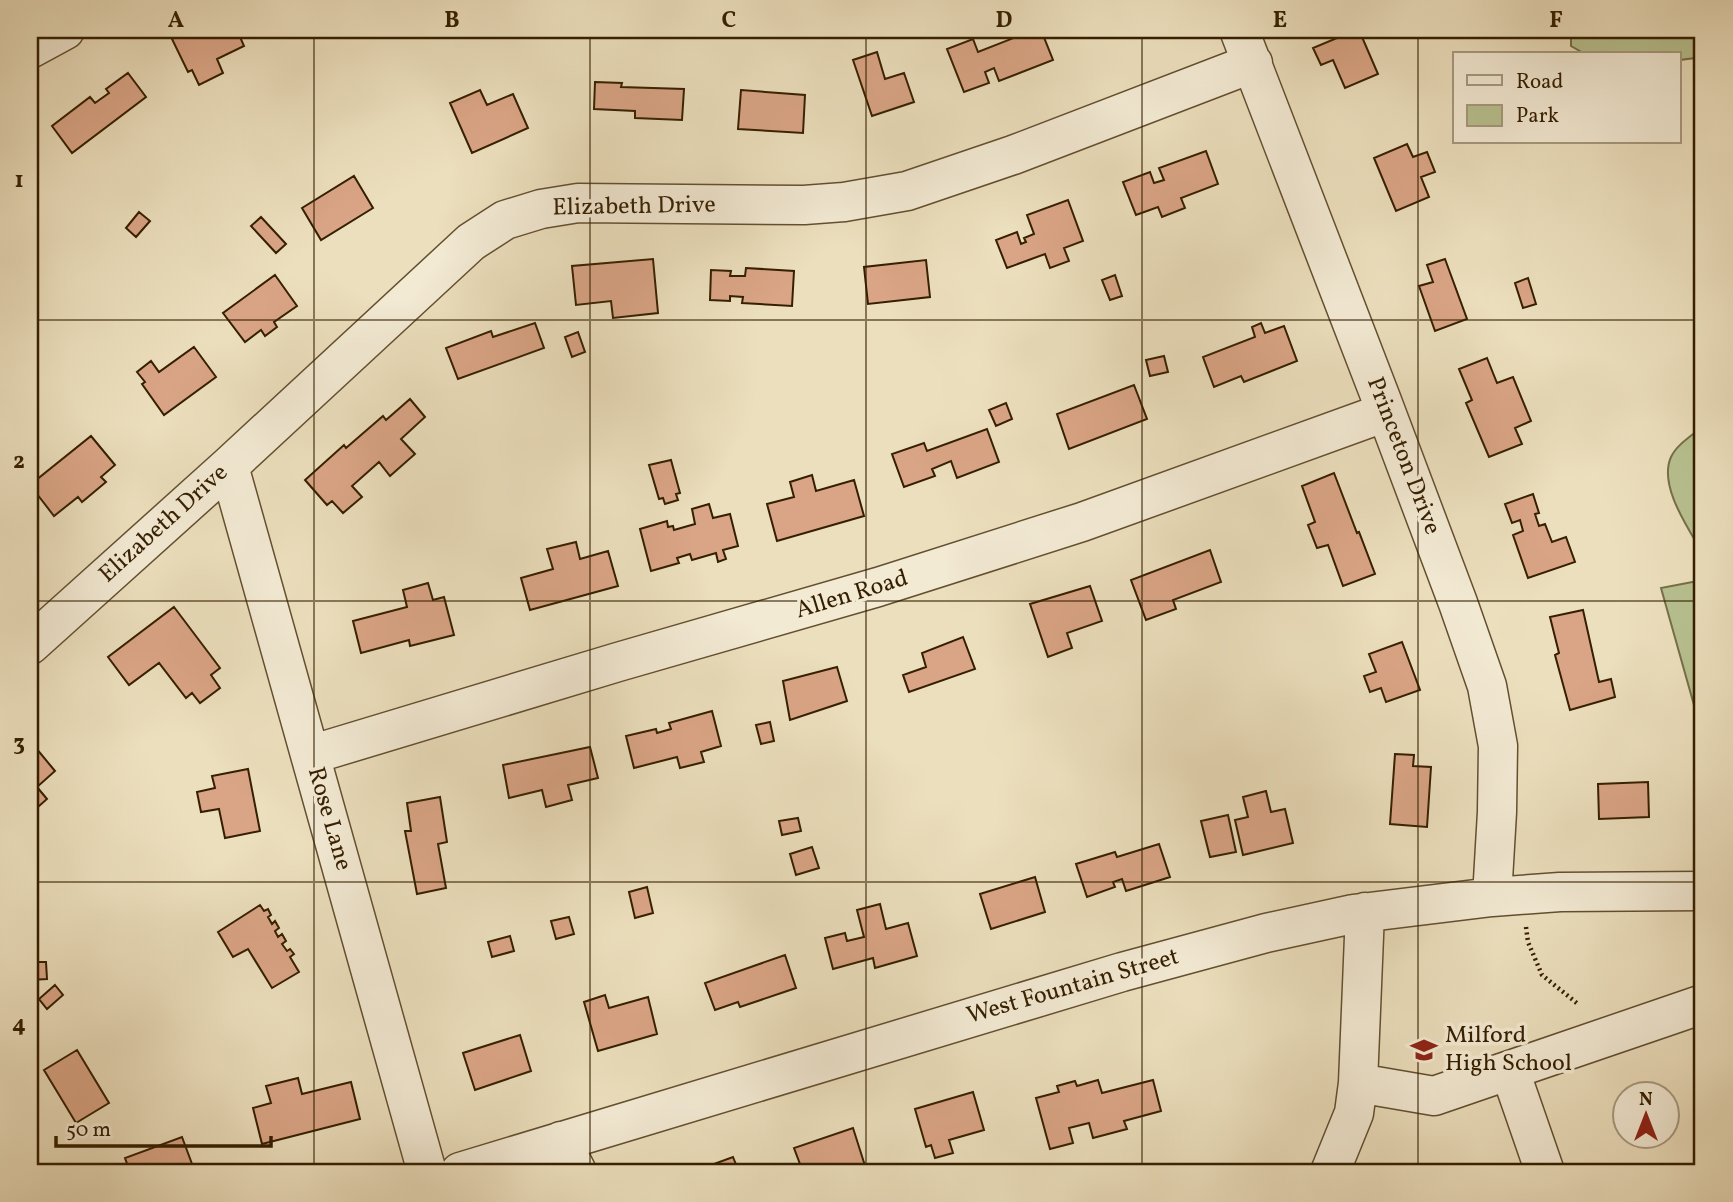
<svg xmlns="http://www.w3.org/2000/svg" width="1733" height="1202" font-family="Vollkorn,serif">
<style>
.green{fill:#b8c190;stroke:#767048;stroke-width:2}
.building{fill:#daa586;stroke:#351f00;stroke-width:2}
.lines{fill:none;stroke-linecap:round;stroke-linejoin:round}
.minor-casing{stroke:#634f2f;stroke-width:41}
.path{stroke:#351f00;stroke-width:4.5;stroke-dasharray:2 3.5;stroke-linecap:butt}
.minor{stroke:#f3ead4;stroke-width:38}
.grid{fill:none;stroke:#351f00;stroke-width:2;stroke-opacity:0.55}
.labels{text-anchor:middle;dominant-baseline:central;stroke-width:7;stroke-linejoin:round;paint-order:stroke}
.street-label{font-size:24px;fill:#351f00;stroke:#f3ead4}
.poi-label{font-size:24px;fill:#351f00;stroke:#f3ead4;text-anchor:start}
.neatline{fill:none;stroke:#351f00;stroke-width:2.5}
.grid-label{font-size:23px;text-anchor:middle;font-weight:bold;fill:#351f00}
</style>
<rect width="100%" height="100%" fill="#ecdfbd"/>
<filter id="stains"><feTurbulence type="fractalNoise" baseFrequency=".00286" numOctaves="4"/><feColorMatrix values="0 0 0 0 .2 0 0 0 0 .09 0 0 0 0 .02 0 0 0 .5 -.17"/></filter>
<radialGradient id="worn" r=".72"><stop offset=".6" stop-color="#630" stop-opacity="0"/><stop offset="1" stop-color="#630" stop-opacity=".3"/></radialGradient>
<path class="green" d="M1571,30H1703V57L1679,60V54H1585L1571,46Z
M1703,426V554C1689,529 1658,486 1671,457C1677,444 1693,435 1703,426Z
M1703,580V737L1661,588Z"/>
<path class="building" d="M193,30H237L244,46L217,59L223,73L199,85L192,70L188,72L172,39Z
M1034,30H1041L1053,60L999,81L994,68L985,72L989,83L964,92L947,49L973,39L978,52Z
M1356,30H1359L1378,74L1345,88L1333,60L1321,65L1313,48Z
M877,52L885,79L904,73L914,102L872,116L853,60Z
M128,73L146,97L72,153L52,126L90,97L95,103L109,93L106,89Z
M595,82L622,83L621,87L684,89L682,120L635,118V111L594,109Z
M480,90L487,105L513,94L528,128L472,153L450,103Z
M741,90L805,95L803,133L738,129Z
M1407,144L1413,157L1427,152L1435,172L1421,177L1429,197L1396,211L1374,158Z
M1206,151L1218,184L1181,198L1185,208L1162,217L1158,207L1136,215L1123,182L1150,172L1154,183L1164,180L1159,168Z
M354,176L373,208L321,240L302,208Z
M1068,200L1083,241L1064,248L1069,261L1050,268L1045,254L1007,268L996,240L1017,232L1021,244L1026,242L1024,238L1034,234L1027,215Z
M139,212L150,221L136,237L126,228Z
M261,217L286,244L276,253L251,226Z
M653,259L658,313L613,318L611,301L576,305L572,266Z
M1445,259L1467,319L1435,331L1419,286L1433,282L1427,265Z
M926,260L930,297L868,304L864,267Z
M746,268L794,271L792,306L742,303L743,297L730,296V301L710,300L711,270L731,271L730,276H745Z
M275,275L297,306L274,322L277,327L265,336L261,330L245,342L223,313Z
M1115,275L1122,296L1110,300L1102,280Z
M1528,278L1536,304L1523,308L1515,283Z
M535,323L544,348L458,379L446,348L491,331L493,337Z
M1261,323L1265,333L1284,326L1297,361L1244,382L1241,376L1214,387L1203,357L1255,337L1252,327Z
M578,332L585,352L572,357L565,337Z
M194,347L216,377L164,415L142,384L145,382L137,372L151,361L159,372Z
M1164,356L1168,372L1150,376L1146,360Z
M1487,358L1497,383L1513,377L1531,421L1515,428L1522,444L1489,457L1466,403L1472,400L1459,369Z
M1134,385L1147,419L1069,449L1057,414Z
M410,399L425,417L401,439L415,454L390,476L379,462L352,486L362,497L343,513L332,501L327,505L305,480L344,445L346,448L383,416L386,420Z
M1006,403L1012,419L996,426L989,410Z
M987,429L999,462L957,478L951,461L932,469L935,476L904,487L892,454L924,443L927,451Z
M91,436L115,465L101,477L106,482L82,502L78,497L54,516L30,485Z
M671,460L680,493L676,494L678,500L665,504L663,498L659,499L649,465Z
M1334,473L1357,533L1359,532L1375,574L1343,586L1328,545L1317,548L1308,525L1315,522L1302,486Z
M812,475L816,491L854,480L864,516L777,541L767,504L794,497L790,482Z
M1533,494L1539,513L1535,514L1539,526L1545,524L1552,542L1566,537L1575,562L1528,578L1513,535L1523,531L1520,520L1512,523L1505,504Z
M709,504L713,518L730,514L738,546L723,550L726,559L718,562L716,553L692,560L690,554L677,558L679,563L651,571L640,529L667,521L668,527L673,526L674,530L695,524L692,509Z
M576,542L580,559L608,551L618,586L530,610L521,578L553,569L547,549Z
M1210,550L1221,582L1173,600L1176,609L1146,620L1131,580Z
M428,583L433,600L444,597L454,635L410,646L409,640L361,653L353,621L407,607L403,590Z
M1090,586L1102,621L1067,633L1072,648L1048,657L1030,604Z
M174,607L220,668L211,675L220,688L200,703L192,693L186,698L159,663L129,685L108,657Z
M1583,610L1599,682L1611,679L1615,697L1570,710L1555,655L1559,653L1550,617Z
M963,637L975,669L909,692L903,675L926,667L922,653Z
M1402,642L1420,690L1386,702L1381,688L1370,692L1364,676L1376,672L1369,654Z
M837,667L847,701L790,720L783,681Z
M712,711L721,746L701,752L704,762L680,768L677,757L634,768L626,736L656,729L657,733L671,729L669,723Z
M770,722L774,741L761,744L756,725Z
M31,742L55,771L37,787L47,799L30,814Z
M590,747L598,778L568,785L572,800L546,807L542,790L509,798L503,765Z
M1395,754L1414,755L1413,766L1431,767L1427,827L1390,824Z
M248,769L260,831L225,838L219,809L201,812L197,792L215,788L212,776Z
M1648,782L1649,817L1599,819L1598,784Z
M1266,791L1271,812L1285,809L1293,843L1243,855L1235,820L1248,817L1243,797Z
M440,797L447,842L438,844L446,888L417,894L405,831H411L407,803Z
M1228,815L1236,852L1210,857L1201,821Z
M798,818L801,831L782,835L779,821Z
M1159,844L1170,877L1126,891L1122,879L1113,882L1115,887L1087,897L1076,864L1115,852L1117,857Z
M812,847L819,868L796,875L790,854Z
M1035,877L1045,912L991,929L980,894Z
M647,887L653,913L635,918L629,892Z
M880,904L886,929L908,923L917,956L875,968L873,958L833,969L825,938L845,933L847,941L864,937L857,910Z
M260,905L264,911L268,909L271,915L268,917L272,924L275,921L279,928L275,931L278,937L282,934L286,941L282,944L287,951L290,949L294,954L290,957L299,972L272,988L248,949L233,957L218,932Z
M569,917L574,934L556,939L551,921Z
M510,936L514,951L492,957L488,942Z
M785,955L796,988L740,1007L738,1002L715,1010L705,983Z
M30,962H46L47,979L30,980Z
M55,985L63,995L47,1009L39,999Z
M605,995L609,1008L648,997L657,1034L598,1051L584,1002Z
M520,1035L531,1071L475,1090L463,1053Z
M77,1050L109,1103L76,1123L44,1070Z
M298,1078L302,1094L351,1082L360,1119L262,1144L253,1108L271,1103L266,1086Z
M1098,1080L1102,1093L1153,1080L1161,1111L1124,1121L1127,1129L1093,1138L1089,1123L1069,1128L1073,1143L1050,1149L1036,1098L1059,1092L1057,1086L1075,1081L1077,1086Z
M973,1092L984,1130L949,1140L953,1153L935,1158L931,1145L926,1147L915,1109Z
M853,1128L867,1172H845L844,1170L837,1172H803L794,1148Z
M182,1137L195,1172H130L125,1158Z
M733,1157L739,1172H692Z"/>
<g class="lines">
<defs>
<path id="minor" d="M1239,30L1382,401L1458,603L1487,686L1498,746L1497,812L1492,897
M30,49L65,30
M229,466L427,1172
M30,645L229,466L471,242L505,220L541,209L578,203L804,205L844,202L907,191L1013,155L1253,63
M310,755L618,662L878,587L1082,522L1386,412
M1510,1071L1545,1172
M1358,1083L1434,1096L1703,1004
M561,1141L577,1172
M460,1172L1122,972L1266,933L1353,914L1492,897L1560,892L1703,891
M1330,1172L1354,1113L1358,1083L1365,912"/>
</defs>
<use href="#minor" class="minor-casing"/>
<path class="path" d="M1526,927L1528,942L1542,975L1578,1004"/>
<use href="#minor" class="minor"/>
</g>
<path class="grid" d="M314,30V1172M590,30V1172M866,30V1172M1142,30V1172M1418,30V1172M30,320H1703M30,601H1703M30,882H1703"/>
<defs>
<symbol id="school-bare" viewBox="-9 -9 18 18"><path d="M0-5L7-2L0 1L-7-2ZM-4 1L0 2.5L4 1V4Q0 6-4 4Z" fill="#8f2418" stroke="#f3ead4" stroke-width="2.5" paint-order="stroke"/></symbol>
</defs>
<g fill-rule="evenodd">
<use href="#school-bare" x="1405" y="1031" width="38" height="38"/>
</g>
<g class="labels">
<g class="street-label">
<text transform="translate(634 207) rotate(-1)">Elizabeth Drive</text>
<text transform="translate(1403 456) rotate(69)">Princeton Drive</text>
<text transform="translate(164 524) rotate(-42)">Elizabeth Drive</text>
<text transform="translate(852 595) rotate(-17)">Allen Road</text>
<text transform="translate(329 819) rotate(74)">Rose Lane</text>
<text transform="translate(1073 987) rotate(-16)">West Fountain Street</text>
</g>
<g class="poi-label">
<text x="1445" y="1036">Milford<tspan x="1445" dy="28">High School</tspan></text>
</g>
</g>
<rect width="1733" height="1202" fill="none" stroke="#ecdfbd" stroke-width="77"/>
<rect x="1453" y="52" width="228" height="91" fill="#f3ead4" stroke="#a7997f" stroke-width="2"/>
<rect x="1467" y="75" width="35" height="10" fill="#f3ead4" stroke="#a7997f" stroke-width="2"/>
<text x="1516" y="88" font-size="21" fill="#351f00">Road</text>
<rect x="1467" y="105" width="35" height="21" fill="#b8c190" stroke="#a7997f" stroke-width="2"/>
<text x="1516" y="122" font-size="21" fill="#351f00">Park</text>
<g transform="translate(1646 1115)"><circle r="33" fill="#f3ead4" stroke="#a7997f" stroke-width="2"/>
<path d="M0-5L12 26L0 18L-12 26Z" fill="#8f2418"/>
<text y="-10" font-size="19" font-weight="bold" text-anchor="middle" fill="#351f00">N</text>
</g>
<path d="M56 1136v10h215v-10" fill="none" stroke="#351f00" stroke-width="3.5"/>
<text x="66" y="1136" font-size="21" fill="#351f00" stroke="#f3ead4" stroke-width="5" paint-order="stroke">50 m</text>
<rect x="38" y="38" width="1656" height="1126" class="neatline"/>
<g class="grid-label">
<text x="176" y="27">A</text>
<text x="452" y="27">B</text>
<text x="729" y="27">C</text>
<text x="1004" y="27">D</text>
<text x="1280" y="27">E</text>
<text x="1556" y="27">F</text>
<text x="19" y="187">1</text>
<text x="19" y="468">2</text>
<text x="19" y="750">3</text>
<text x="19" y="1031">4</text>
</g>
<rect width="100%" height="100%" filter="url(#stains)"/>
<rect width="100%" height="100%" fill="url(#worn)"/>
</svg>
